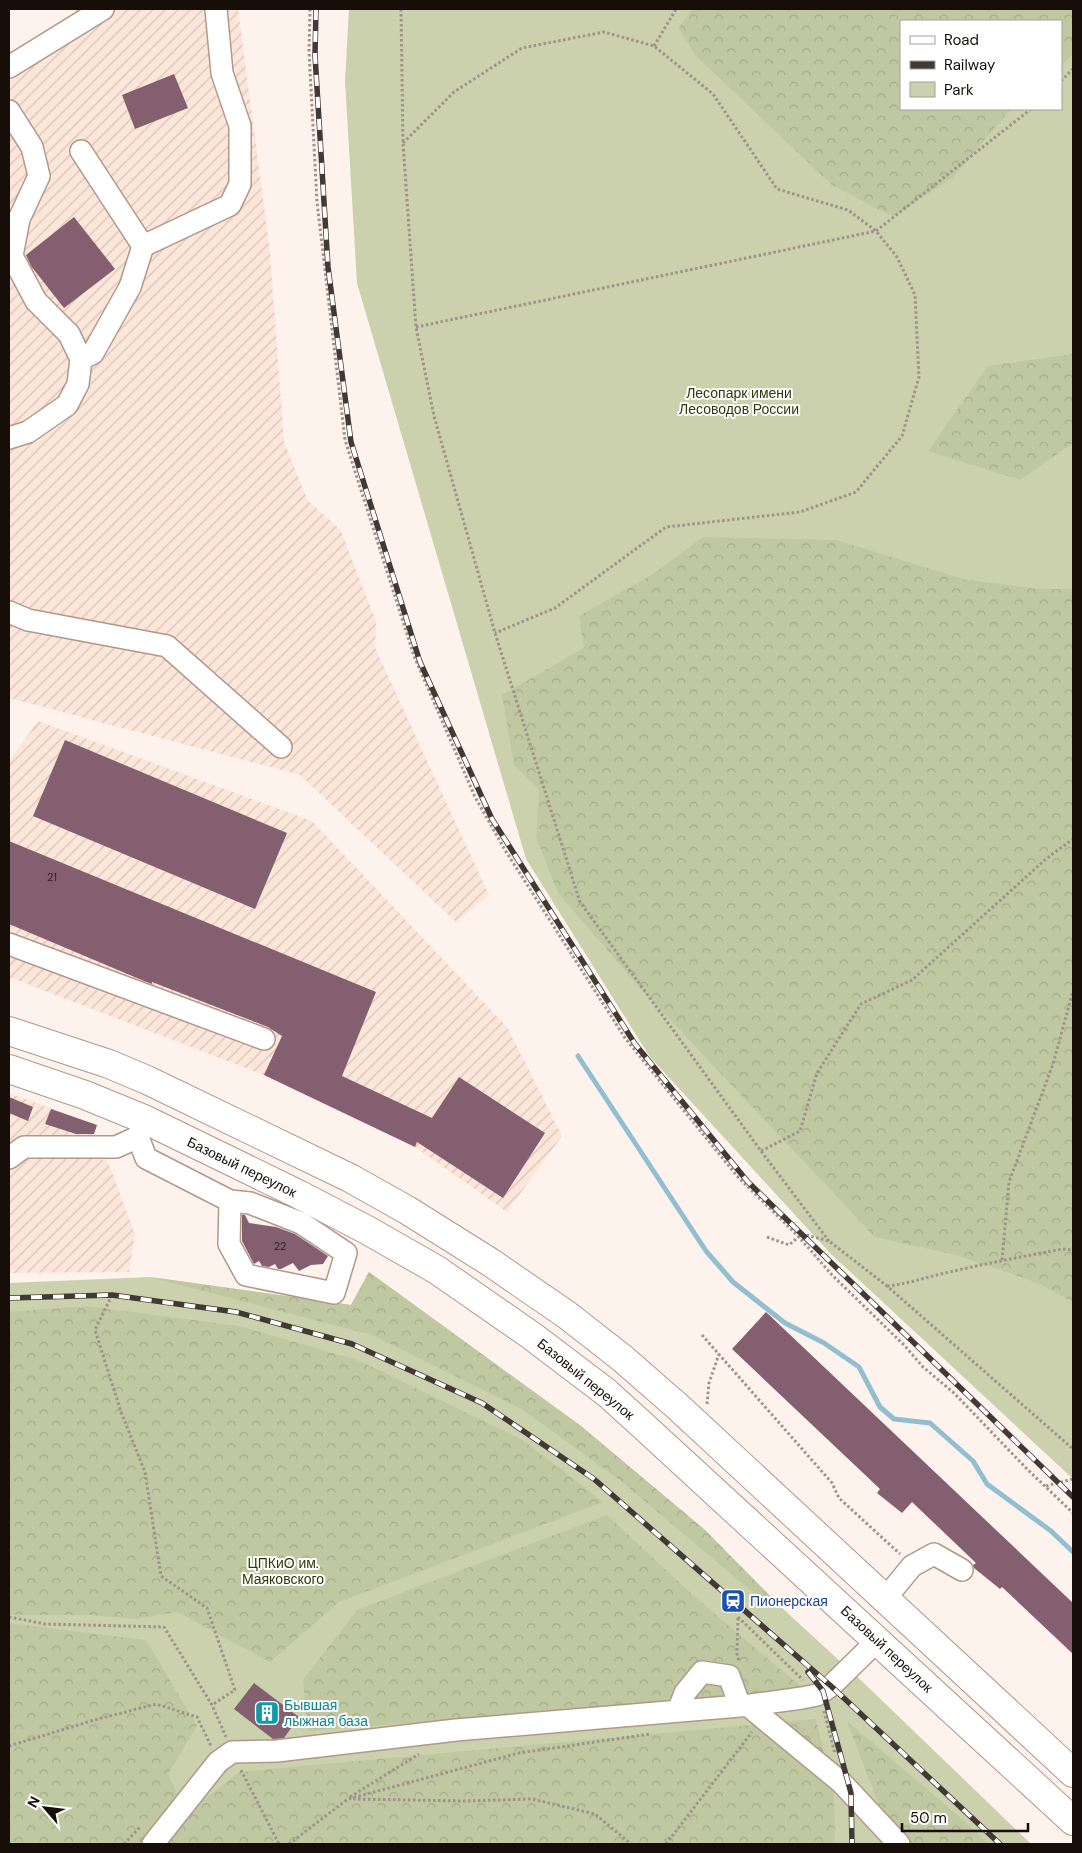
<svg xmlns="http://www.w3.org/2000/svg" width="1082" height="1853" font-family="'DM Sans',sans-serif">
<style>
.industrial{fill:url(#industrial-furrows)}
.green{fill:#cad1ac;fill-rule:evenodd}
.forest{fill:url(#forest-crowns)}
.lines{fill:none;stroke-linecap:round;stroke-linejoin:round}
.stream{stroke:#92bfd0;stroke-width:5}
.building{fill:#845f6f}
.minor-casing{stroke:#b29889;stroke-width:24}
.major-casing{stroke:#b29889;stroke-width:30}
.path{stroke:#9d928c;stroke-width:3;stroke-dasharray:2.5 2.5;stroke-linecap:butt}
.minor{stroke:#fff;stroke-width:21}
.major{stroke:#fff;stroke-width:28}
.rail-casing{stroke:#433934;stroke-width:5.5}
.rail{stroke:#fff;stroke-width:4;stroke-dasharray:11;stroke-linecap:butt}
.labels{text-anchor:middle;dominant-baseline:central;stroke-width:4;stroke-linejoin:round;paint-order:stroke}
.number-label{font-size:11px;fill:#322}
.park-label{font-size:14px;fill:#323808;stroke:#fff}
.street-label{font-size:14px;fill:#180e09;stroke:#fff}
.transit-label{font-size:14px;fill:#164399;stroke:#fff;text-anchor:start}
.culture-label{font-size:14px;fill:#0d838f;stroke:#fff;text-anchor:start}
</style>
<defs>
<pattern id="industrial-furrows" width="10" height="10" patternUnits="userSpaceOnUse" patternTransform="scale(1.25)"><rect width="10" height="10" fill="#fce6da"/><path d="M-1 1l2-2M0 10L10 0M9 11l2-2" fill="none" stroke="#d7c4ba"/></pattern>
<pattern id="forest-crowns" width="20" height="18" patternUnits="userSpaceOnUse" patternTransform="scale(1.25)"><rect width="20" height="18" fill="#c0c8a1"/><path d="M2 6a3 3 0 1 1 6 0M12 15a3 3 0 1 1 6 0" fill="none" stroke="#a4ab89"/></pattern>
</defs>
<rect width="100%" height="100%" fill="#fef2ec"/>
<path class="industrial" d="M79,9H238L270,252L284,442L308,501L340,529L376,621L375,648L489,895L456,922L300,775L9,698V49L11,52Z
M38,721L312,821L507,1027L562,1136L507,1212L415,1147L264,1075L9,977V761Z
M9,1093L97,1125L89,1146L101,1160L107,1159L135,1234L129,1272L9,1273Z"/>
<path class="green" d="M349,9H1073V1479L830,1253L650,1057L526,859L357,283L345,81ZM901,21H1061V109H901Z
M369,1272L581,1426L705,1530L781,1607L867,1686L1031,1844H9V1283L150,1277L351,1305Z"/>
<path class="forest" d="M692,9H1073V54L1061,65V21H901V109H1011L953,177L893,217L832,185L695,55L679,28Z
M1073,354V443L1020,480L928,451L988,366Z
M703,537L836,540L967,580L1041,589H1073V1302L1038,1283L956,1255L875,1237L643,991L558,893L536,837L539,789L514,765L502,695L584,648L579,616L653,574Z
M369,1272L581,1426L705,1530L781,1607L769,1606L621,1481L523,1410L372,1335L150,1277L351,1305Z
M87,1306L239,1326L360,1361L521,1439L603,1502L339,1602L270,1662L177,1612L136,1619L91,1615H18L9,1614V1312Z
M607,1515L696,1598L806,1691L308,1731L303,1680L357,1610Z
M9,1623L146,1640L197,1726L168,1774L179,1798L141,1844H9Z
M816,1719L834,1795L835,1844H166L199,1804L239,1772Z
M847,1721L962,1819L988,1844H910L882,1813Z"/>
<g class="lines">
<path class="stream" d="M578,1056L706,1251L733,1282L785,1323L824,1343L859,1367L880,1407L894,1419L930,1423L973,1461L987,1484L1051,1531L1073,1552"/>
</g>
<path class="building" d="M174,74L188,108L135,129L122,95Z
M74,217L115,269L64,308L31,266L26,255Z
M65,740L287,833L255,909L33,816Z
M9,841L376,992L342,1076L432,1118L459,1077L545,1133L503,1198L417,1142L415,1147L264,1075L282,1036L268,1027L152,982V984L144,981L9,924Z
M9,1097L33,1107L28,1121L9,1113Z
M51,1109L97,1125L94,1134H76L45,1124Z
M242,1215H245L249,1223L276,1227L295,1234L328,1256L323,1264L311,1265L299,1271L293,1263L281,1269H278L275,1264L269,1267L262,1266L259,1261L254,1264L242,1241Z
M766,1312L1073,1603V1654L1002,1587L1000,1589L974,1568L973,1565L976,1563L912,1502L902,1513L877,1493L880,1489L732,1349Z
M254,1683L299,1717L284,1738L273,1739L234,1709Z"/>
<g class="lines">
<defs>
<path id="minor" d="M9,67L103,9
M9,111L32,147L39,176L19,219L12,256L36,301L69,334L81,359L78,384L67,405L28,432L9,438
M81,151L143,246
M81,359L93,353L130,287L143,246L230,205L240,184V126L222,73L216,9
M9,612L28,620L167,646L281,747
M9,944L264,1039
M138,1137L146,1158L230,1201L250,1203L301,1223L346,1253L334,1293L246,1275L229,1244L230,1201
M9,1158L24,1147H116L138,1137L143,1125
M885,1599L912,1566L934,1554L962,1570
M751,1705V1708L763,1718L842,1783L899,1844
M678,1711L685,1693L702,1672L729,1676L740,1706
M153,1844L218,1762L232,1752L277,1751L456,1730L751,1705L802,1698L817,1695L831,1686L877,1641"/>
<path id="major" d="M9,1031L109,1064L147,1080L350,1178L407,1210L490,1262L567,1315L622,1358L677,1406L1073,1773
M9,1069L85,1095L146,1120L298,1194L367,1230L437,1270L532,1336L607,1393L639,1422L1073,1821"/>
</defs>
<use href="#minor" class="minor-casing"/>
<use href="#major" class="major-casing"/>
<path class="path" d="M310,9L309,51L317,202L345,440L414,656L475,797L505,850L625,1038L737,1176L799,1237L832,1275L905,1346L923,1367L954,1393L1027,1469L1073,1513
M401,9L403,143L416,327L434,416L495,633L580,902L761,1151L829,1241
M654,46L676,9
M1061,81L1073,69
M403,143L454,92L522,48L604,32L654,46L713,94L777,189L848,210L876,231L897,257L915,295L919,377L902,436L856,492L800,512L666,527L555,608L495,633
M416,327L876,231L1031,109
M761,1151L800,1131L817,1073L861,1004L912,980L1047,858L1073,839
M767,1237L789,1245L802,1234L829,1241L887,1286L1073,1449
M1002,1260L1009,1182L1053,1064L1073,991
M887,1286C909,1284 929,1276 950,1272C988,1263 1025,1256 1063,1249L1073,1250
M112,1295L95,1330L121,1412L145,1472L161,1576L207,1608L235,1690L212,1705
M702,1335L832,1483L839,1498L900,1554
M707,1404L709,1383L719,1354
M1046,1486L1073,1479
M9,1617L45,1624L164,1627L212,1705L226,1737
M738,1617L803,1680
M738,1618L737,1654L739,1661
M824,1711L835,1754
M9,1746L91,1721L156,1704L197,1717L211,1746
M241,1770L279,1844
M350,1797L419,1754
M353,1799L466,1801L532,1799L595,1814L631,1844
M124,1844L141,1826
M289,1844L348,1799L519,1753L650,1734
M666,1844L752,1732"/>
<use href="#minor" class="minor"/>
<use href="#major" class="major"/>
<defs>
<path id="rail" d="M316,9L315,55L328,267L351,442L420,662L492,819L635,1044L748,1182L1073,1497
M9,1298L112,1295L236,1312L352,1344L482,1403L594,1479L831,1686L1000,1844
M808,1672L823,1691L851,1793L852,1844"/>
</defs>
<use href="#rail" class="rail-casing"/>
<use href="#rail" class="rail"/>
</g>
<defs>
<symbol id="station-square" viewBox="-11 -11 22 22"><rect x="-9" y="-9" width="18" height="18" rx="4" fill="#1a4fb4" stroke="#fff"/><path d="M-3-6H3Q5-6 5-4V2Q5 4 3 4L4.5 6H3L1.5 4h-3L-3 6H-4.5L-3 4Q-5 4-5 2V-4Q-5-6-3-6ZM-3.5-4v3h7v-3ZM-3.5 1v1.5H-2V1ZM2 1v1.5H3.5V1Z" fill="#fff"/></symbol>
<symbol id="building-square" viewBox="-11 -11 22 22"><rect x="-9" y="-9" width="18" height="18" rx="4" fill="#0f9aa8" stroke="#fff"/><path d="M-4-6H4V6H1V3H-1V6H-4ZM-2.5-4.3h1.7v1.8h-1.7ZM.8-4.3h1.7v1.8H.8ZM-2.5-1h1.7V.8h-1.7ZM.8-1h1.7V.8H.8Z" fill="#fff"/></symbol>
</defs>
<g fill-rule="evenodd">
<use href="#station-square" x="719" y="1587" width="28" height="28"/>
<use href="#building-square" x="253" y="1699" width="28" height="28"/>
</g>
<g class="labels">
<g class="number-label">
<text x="52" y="877">21</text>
<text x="280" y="1246">22</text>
</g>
<g class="park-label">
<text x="739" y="393">Лесопарк имени<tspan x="739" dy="16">Лесоводов России</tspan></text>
<text x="283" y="1563">ЦПКиО им.<tspan x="283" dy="16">Маяковского</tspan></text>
</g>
<g class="street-label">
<text transform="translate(242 1167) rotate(26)">Базовый переулок</text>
<text transform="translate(586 1379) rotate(39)">Базовый переулок</text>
<text transform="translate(887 1649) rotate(43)">Базовый переулок</text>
</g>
<g class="transit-label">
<text x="750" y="1601">Пионерская</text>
</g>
<g class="culture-label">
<text x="284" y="1705">Бывшая<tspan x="284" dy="16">лыжная база</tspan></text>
</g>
</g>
<rect width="1082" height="1853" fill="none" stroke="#180e09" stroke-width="20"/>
<rect x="900" y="20" width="162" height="90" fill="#ffffff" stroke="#a39f9d"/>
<rect x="910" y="36" width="25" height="8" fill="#ffffff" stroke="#a39f9d"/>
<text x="944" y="45" font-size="15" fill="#180e09">Road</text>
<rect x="910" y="61" width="25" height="8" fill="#433934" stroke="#a39f9d"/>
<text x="944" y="70" font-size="15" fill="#180e09">Railway</text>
<rect x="910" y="82" width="25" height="15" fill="#cad1ac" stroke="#a39f9d"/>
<text x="944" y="95" font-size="15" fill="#180e09">Park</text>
<g transform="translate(45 1808) rotate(298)" stroke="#ffffff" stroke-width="4" paint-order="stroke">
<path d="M0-4L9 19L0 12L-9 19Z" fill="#180e09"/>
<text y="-8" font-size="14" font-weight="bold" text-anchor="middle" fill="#180e09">N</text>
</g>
<path d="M902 1823v8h126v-8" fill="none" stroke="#180e09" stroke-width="2.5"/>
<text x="910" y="1823" font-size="15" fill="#180e09" stroke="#ffffff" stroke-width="4" paint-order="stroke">50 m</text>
</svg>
